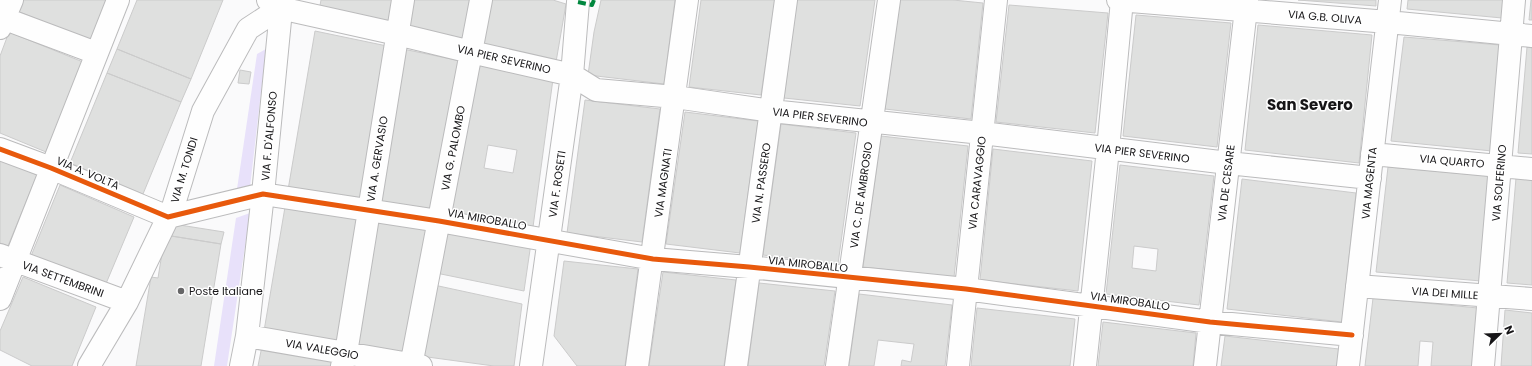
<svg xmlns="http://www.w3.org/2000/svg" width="1532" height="366" font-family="Poppins,sans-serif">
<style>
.green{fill:#e8e1fa}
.building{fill:#dfe0df;stroke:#cbcbcb;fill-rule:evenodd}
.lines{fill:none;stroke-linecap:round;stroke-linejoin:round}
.minor-casing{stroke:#bbbbbc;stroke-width:24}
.minor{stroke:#fefefe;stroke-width:22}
.quiet{stroke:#00873e;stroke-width:4;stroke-dasharray:8 4;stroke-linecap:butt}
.cycleway-casing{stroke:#fff;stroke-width:8}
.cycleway{stroke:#e8590c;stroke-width:5}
.poi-dot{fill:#666667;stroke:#fff;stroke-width:1.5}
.labels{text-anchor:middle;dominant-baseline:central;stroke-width:3;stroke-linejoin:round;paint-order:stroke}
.street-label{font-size:11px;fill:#171618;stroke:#fff}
.poi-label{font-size:11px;fill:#171618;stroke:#fff;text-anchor:start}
.district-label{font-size:15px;font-weight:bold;fill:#171618;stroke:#fff}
</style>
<rect width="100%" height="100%" fill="#fafafb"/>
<path class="green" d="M266,49L250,187L237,189L257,54Z
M250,213L227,366H214L236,218Z"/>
<path class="building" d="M22,0H107L91,41L17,11Z
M137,0H223L191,79L117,49Z
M321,0H395L390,26L319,11Z
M410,0H472L465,42L406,29Z
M490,0H553L566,4L556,62L481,45Z
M601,0H675L664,84L588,75L594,32Z
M701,0H775L761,95L689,87Z
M797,0H875L860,106L784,98Z
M900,0H953L983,3L971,119L885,109Z
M1298,0H1376V6Z
M1408,0H1504L1502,18L1407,9Z
M1531,0H1532V20H1529Z
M1009,5L1108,13L1095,133L996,122Z
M1136,15L1231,23L1217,147L1123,136Z
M1258,25L1372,35L1359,163L1245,150Z
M315,31L387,46L363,202L288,190Z
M9,32L83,62L46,152L0,133V56Z
M1404,37L1500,45L1492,151L1391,141Z
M1527,47L1532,48V154L1518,153Z
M117,49L191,79L181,102L107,73Z
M403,49L461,61L433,212L378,204Z
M477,64L553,79L533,227L448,214ZM488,145L517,150L513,173L484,168Z
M240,70L251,72L249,84L238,83Z
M107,73L181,102L143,194L70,163Z
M585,100L660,109L642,242L567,233Z
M685,112L758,121L740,253L666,244Z
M781,124L856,133L838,264L763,255Z
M881,136L968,146L954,277L863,267Z
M993,149L1092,161L1078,291L980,280Z
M0,159L37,175L8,246L0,243Z
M1120,165L1214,176L1199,305L1106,294ZM1134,246L1158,249L1156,271L1132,268Z
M1388,167L1490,176L1481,281L1376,272Z
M1516,178L1532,180V285L1507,283Z
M1242,179L1356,193L1342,322L1227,309Z
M60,185L134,217L105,286L31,256Z
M285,207L360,218L339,344L264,331Z
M375,220L431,228L407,354L355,347Z
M167,223L224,232L221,244L165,235Z
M445,230L531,243L524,291L436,273Z
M165,235L221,244L201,366H136L151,277L158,278Z
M564,261L638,269L625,366H577L554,336Z
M663,272L736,280L724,366H649Z
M23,277L96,307L72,366H32L0,350V331Z
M759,283L835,291L824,366H748Z
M434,285L522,304L514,366H494L420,356Z
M859,294L952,305L945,366H901L902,360L911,362L914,344L878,340L874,366H849Z
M1373,298L1478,308L1473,366H1431L1433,342L1420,341L1418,366H1365Z
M977,308L1075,319L1070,366H971Z
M1505,310L1532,313V366H1501Z
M1103,322L1196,333L1193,366H1098Z
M1225,336L1339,349L1337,366H1221Z
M262,346L335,359L333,366H258Z"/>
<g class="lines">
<defs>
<path id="minor" d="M268,0L280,8L397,34L471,52L572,75L596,90L675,97L771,111L982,133L1228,163L1370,178
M1118,0L1388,22L1532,36
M0,17L96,53
M0,28L12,0
M0,149L51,168L168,217L263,194L439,221L653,259L749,267L966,289L1210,322L1352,335
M1372,154L1532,169
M0,255L127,302
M1357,286L1532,299
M0,299L118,0
M247,336L421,366
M89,366L127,302L173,207L203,111L248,29L280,8
M241,366L247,336L263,194L282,0
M342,366L346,353L403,0
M411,366L481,0
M531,366L572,75L578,2
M637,366L687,0
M736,366L786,0
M837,366L889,0
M958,366L996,0
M1085,366L1108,149L1122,0
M1205,366L1247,0
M1348,366L1390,0
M1483,366L1514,0"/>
</defs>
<use href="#minor" class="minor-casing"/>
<use href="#minor" class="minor"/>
<path class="quiet" d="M578,2L592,5L594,0"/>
<defs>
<path id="cycleway" d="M0,149L51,168L168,217L263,194L439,221L653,259L749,267L966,289L1210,322L1352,335"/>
</defs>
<use href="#cycleway" class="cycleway-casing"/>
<use href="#cycleway" class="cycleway"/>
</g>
<circle class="poi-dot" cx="181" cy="291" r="4"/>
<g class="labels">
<g class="street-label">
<text transform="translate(1325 17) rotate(5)">VIA G.B. OLIVA</text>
<text transform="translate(504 59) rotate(13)">VIA PIER SEVERINO</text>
<text transform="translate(820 117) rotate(7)">VIA PIER SEVERINO</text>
<text transform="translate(269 136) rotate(-85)">VIA F. D'ALFONSO</text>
<text transform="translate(453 148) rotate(-79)">VIA G. PALOMBO</text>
<text transform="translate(1142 153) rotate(7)">VIA PIER SEVERINO</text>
<text transform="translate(377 159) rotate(-81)">VIA A. GERVASIO</text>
<text transform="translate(1452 161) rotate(5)">VIA QUARTO</text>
<text transform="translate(184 170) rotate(-73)">VIA M. TONDI</text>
<text transform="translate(88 173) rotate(23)">VIA A. VOLTA</text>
<text transform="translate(663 183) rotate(-82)">VIA MAGNATI</text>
<text transform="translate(761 183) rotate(-82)">VIA N. PASSERO</text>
<text transform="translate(977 183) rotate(-84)">VIA CARAVAGGIO</text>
<text transform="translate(1226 183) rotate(-83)">VIA DE CESARE</text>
<text transform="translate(1369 183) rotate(-84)">VIA MAGENTA</text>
<text transform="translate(1499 183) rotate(-85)">VIA SOLFERINO</text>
<text transform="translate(557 184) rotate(-82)">VIA F. ROSETI</text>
<text transform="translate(861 195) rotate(-82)">VIA C. DE AMBROSIO</text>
<text transform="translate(487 219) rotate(10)">VIA MIROBALLO</text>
<text transform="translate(808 264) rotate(6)">VIA MIROBALLO</text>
<text transform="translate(63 279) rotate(20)">VIA SETTEMBRINI</text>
<text transform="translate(1445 293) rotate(4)">VIA DEI MILLE</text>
<text transform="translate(1130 301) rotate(8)">VIA MIROBALLO</text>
<text transform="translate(322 349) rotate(10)">VIA VALEGGIO</text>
</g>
<g class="poi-label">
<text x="189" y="291">Poste Italiane</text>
</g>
<g class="district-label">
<text x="1310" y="104">San Severo</text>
</g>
</g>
<g transform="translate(1500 334) rotate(67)" stroke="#ffffff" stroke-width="3" paint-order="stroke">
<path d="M0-3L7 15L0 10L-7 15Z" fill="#171618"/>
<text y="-6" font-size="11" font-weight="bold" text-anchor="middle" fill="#171618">N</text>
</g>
</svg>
